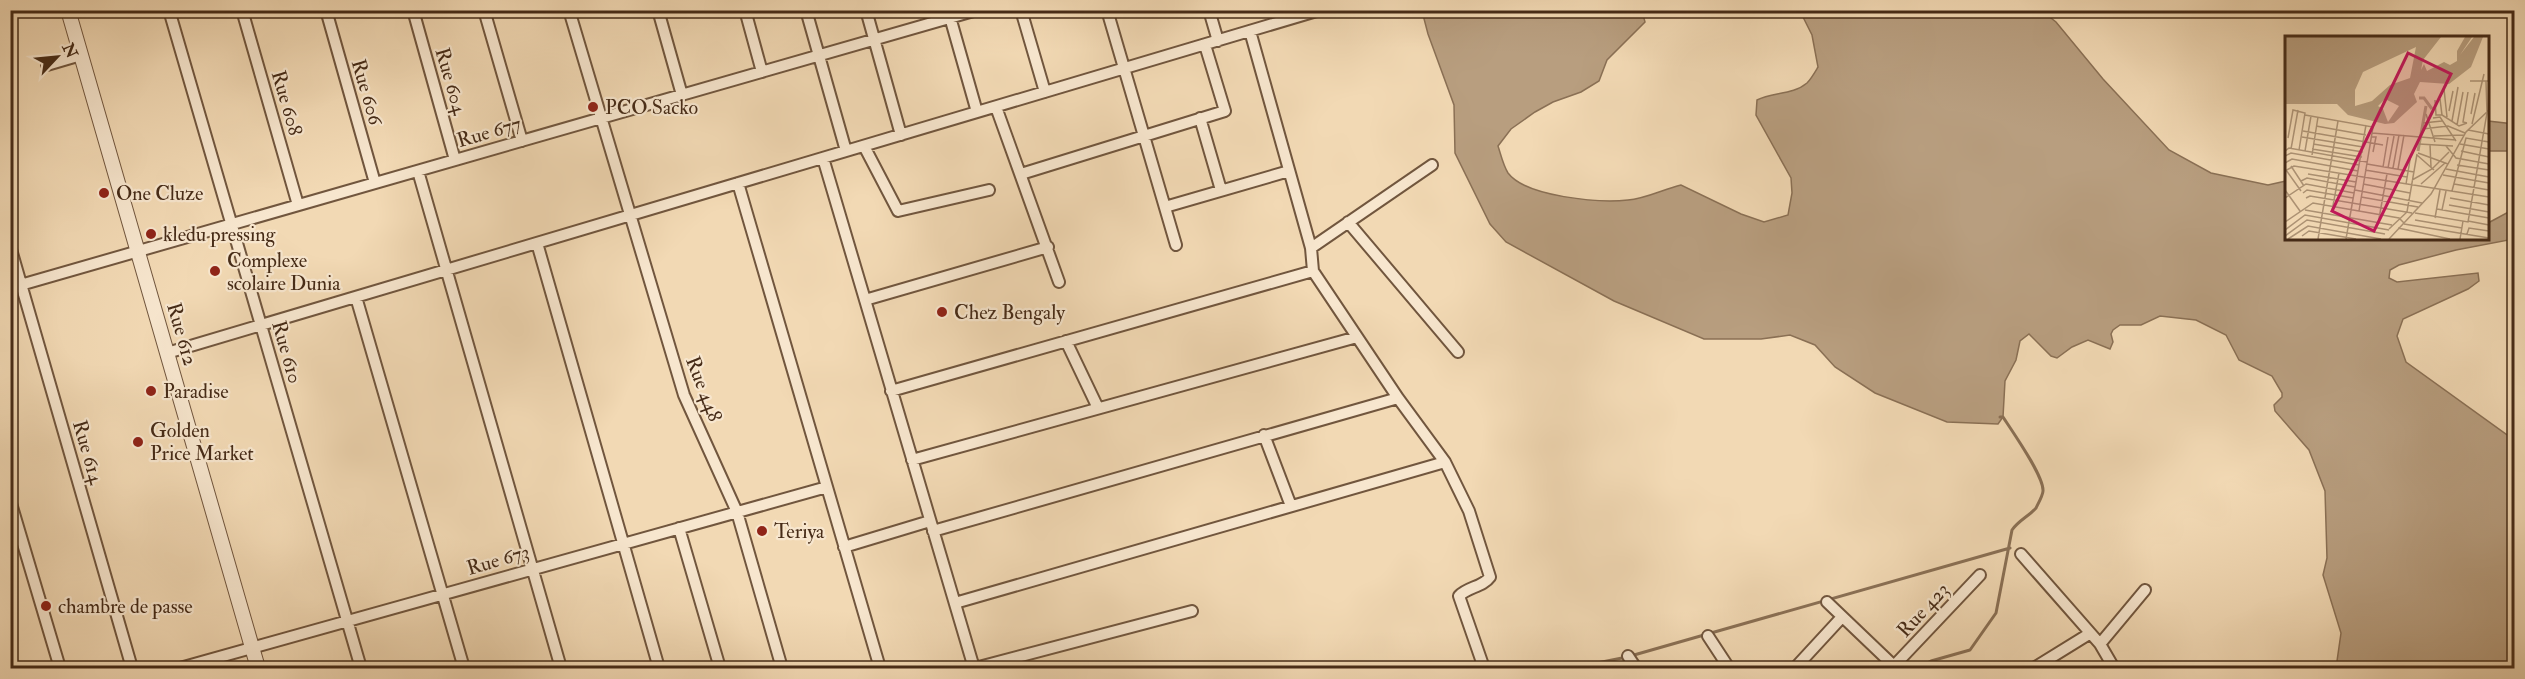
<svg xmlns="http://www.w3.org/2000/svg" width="2525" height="679" font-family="'IM FELL Double Pica',serif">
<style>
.water{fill:#b89e7f;stroke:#8a7055;stroke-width:1.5}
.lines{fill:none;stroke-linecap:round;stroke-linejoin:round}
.stream{stroke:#8a7055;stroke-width:3}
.minor-casing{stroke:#71563e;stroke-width:14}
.tertiary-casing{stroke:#71563e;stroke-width:16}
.minor{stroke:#f7e6ce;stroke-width:10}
.tertiary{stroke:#f7e6ce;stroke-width:14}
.poi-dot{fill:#8f2418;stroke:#f7e6ce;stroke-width:2}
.labels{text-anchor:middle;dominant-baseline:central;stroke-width:4.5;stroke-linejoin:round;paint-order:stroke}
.street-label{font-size:20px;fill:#462b17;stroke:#f7e6ce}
.poi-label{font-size:20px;fill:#462b17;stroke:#f7e6ce;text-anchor:start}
.inset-river{fill:none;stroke:#b89e7f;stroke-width:3}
.inset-road{fill:none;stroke:#ad9375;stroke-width:1.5}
.view{fill:#c2185b;fill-opacity:0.15;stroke:#c2185b;stroke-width:3}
.inset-edge{fill:none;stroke:#462b17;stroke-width:3}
</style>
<rect width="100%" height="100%" fill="#f2d9b4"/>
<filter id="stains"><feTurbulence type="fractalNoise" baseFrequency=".00333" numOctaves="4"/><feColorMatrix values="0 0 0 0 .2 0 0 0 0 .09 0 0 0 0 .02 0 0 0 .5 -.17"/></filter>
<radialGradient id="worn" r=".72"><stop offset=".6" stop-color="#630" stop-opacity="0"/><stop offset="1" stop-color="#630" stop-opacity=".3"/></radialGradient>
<path class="water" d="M2042,11L2056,22L2103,79L2169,150L2211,173L2268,185L2286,181V238H2488V223L2514,209V239L2456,250L2399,265L2390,270L2389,278L2397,282L2478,273L2479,281L2468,289L2403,319L2397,336L2406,362L2514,440V668H2336L2341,633L2323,575L2327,558L2325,491L2309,450L2275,411L2274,405L2282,397V393L2272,376L2239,360L2226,335L2196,320L2160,316L2141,325H2120L2113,330L2111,334L2113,342L2110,349L2088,340L2072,347L2057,358L2051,356L2029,334L2020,341L2016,360L2005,381L2003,417L1998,424L1947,422L1875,393L1835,367L1815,345L1790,335L1761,339H1704L1614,301L1506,242L1490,224L1455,153L1454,105L1428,34L1422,11H1642L1645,22L1607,60L1599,81L1581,92L1553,102L1535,112L1511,129L1498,146C1501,155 1503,165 1508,173C1526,197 1599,203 1628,200C1645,199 1664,189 1681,185L1741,214L1764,222L1788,215L1792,193L1791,178L1756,115L1757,100C1772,92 1793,95 1807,83C1811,79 1815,72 1818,67L1812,35L1800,11Z
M2488,121L2514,124V151H2488Z"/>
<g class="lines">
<path class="stream" d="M1711,633L2010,548
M1572,668L1627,657L1704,635
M1917,668L1931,661L1970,650L1996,613L2012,530C2019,520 2028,517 2036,508C2038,504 2043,495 2043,491C2044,476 2012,431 2003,417H2000"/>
<defs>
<path id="minor" d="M169,10L361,668
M242,10L298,205
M326,10L375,183
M413,10L455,160
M484,10L522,141
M569,10L684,395L737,512L782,668
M658,10L682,95
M745,10L762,72
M806,10L846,151
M866,10L901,135
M948,10L977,112
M1021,10L1045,92
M1107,10L1176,245
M1209,10L1218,41
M1250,31L1311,248L1313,271L1398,398L1445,462L1469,511L1490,577C1483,587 1467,587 1459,596L1484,668
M47,65L81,55
M996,107L1059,282
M1200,118L1221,190
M864,146L898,211L989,190
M823,158L974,668
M418,171L561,668
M1021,174L1225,111L1205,45
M738,183L880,668
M1165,207L1289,171
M1348,222L1458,352
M537,243L659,668
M10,246L132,668
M1311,248L1432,165
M10,288L977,10
M356,297L464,668
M865,300L1048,247
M1066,341L1098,408
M167,353L1320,10
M891,391L1313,271
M1264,435L1291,506
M912,460L1357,337
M10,500L60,668
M679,528L720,668
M933,531L1398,398
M844,547L930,521
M2021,554L2100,644L2114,668
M1827,602L1894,666
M955,603L1445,462
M1708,636L1729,668
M2100,644L2145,590
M1628,656L1636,668
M180,668L827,487
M975,668L1192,611
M1795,668L1842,617
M1892,668L1980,575
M2034,668L2089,634"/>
<path id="tertiary" d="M68,10L258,668"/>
</defs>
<use href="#minor" class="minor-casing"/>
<use href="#tertiary" class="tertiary-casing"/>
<use href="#minor" class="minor"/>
<use href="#tertiary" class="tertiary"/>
</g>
<g class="poi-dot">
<circle cx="593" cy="107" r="6"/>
<circle cx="104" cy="193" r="6"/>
<circle cx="151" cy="234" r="6"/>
<circle cx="215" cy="271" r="6"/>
<circle cx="942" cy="312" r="6"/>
<circle cx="151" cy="391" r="6"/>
<circle cx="138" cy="442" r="6"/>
<circle cx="762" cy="531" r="6"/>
<circle cx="46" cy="606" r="6"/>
</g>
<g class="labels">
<g class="street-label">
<text transform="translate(451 81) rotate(74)">Rue 604</text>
<text transform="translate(367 92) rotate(74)">Rue 606</text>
<text transform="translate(287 103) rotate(74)">Rue 608</text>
<text transform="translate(489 132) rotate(-16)">Rue 677</text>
<text transform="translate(182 334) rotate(74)">Rue 612</text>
<text transform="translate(287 352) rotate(74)">Rue 610</text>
<text transform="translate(704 389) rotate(69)">Rue 448</text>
<text transform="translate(88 452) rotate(74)">Rue 614</text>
<text transform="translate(498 560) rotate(-16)">Rue 673</text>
<text transform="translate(1923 610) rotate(-47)">Rue 423</text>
</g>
<g class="poi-label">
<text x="605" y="107">PCO Sacko</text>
<text x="116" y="193">One Cluze</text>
<text x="163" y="234">kledu pressing</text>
<text x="227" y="260">Complexe<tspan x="227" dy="23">scolaire Dunia</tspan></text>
<text x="954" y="312">Chez Bengaly</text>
<text x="163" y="391">Paradise</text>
<text x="150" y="430">Golden<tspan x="150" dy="23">Price Market</tspan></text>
<text x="774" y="531">Teriya</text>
<text x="58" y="606">chambre de passe</text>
</g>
</g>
<g transform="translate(2285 36)">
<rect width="204" height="204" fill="#f2d9b4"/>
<path d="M0,1H156L138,24L136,34L139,28L142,35L159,26L165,29L172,25V15L180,1H187L175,19L189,1H198L186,31L164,48L135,46L129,58L132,66L109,87L100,88L63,79L52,68H0ZM131,11L125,42L105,49L87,65L70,70V54L78,36ZM100,63L114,70L103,86L98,73L93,70Z" fill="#b89e7f" fill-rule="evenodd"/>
<path class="inset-river" d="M134,62H139L147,73M133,115L141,70"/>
<path class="inset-road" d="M185,45H204M159,53L162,81M155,63L157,79L174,90L182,87M150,64L151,79H157M164,75L168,55M141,78L150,106M186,78L190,57M20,79L88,91L74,175M148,82L155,81L171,105M167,85L173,51M138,87L157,85M182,87L178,86L183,56M187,88L199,38M172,89L178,56M31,90L81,99M137,93L163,90L180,97M183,94L204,98M18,95L98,109M87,97L171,104M149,100L179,99M17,101L78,111M86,101H91L88,116M3,102L8,74L20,77L14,114M28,108L78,116M134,108L168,110M175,108L204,113M145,109L146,131M161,110L171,122L204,128M6,113L13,74M27,113L77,121M0,115L4,112L82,126M20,115L26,80M176,115L204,121M133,117L163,128M27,119L33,81M132,119L149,134M0,120L6,117L74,129M0,127L7,123L73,135M82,128L129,136M172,129L204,134M6,130L19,150M98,131L103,101M103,132L109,100M108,132L114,99M113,133L119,99M161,133L204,141M1,134L16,155M80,134L122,141M0,135L9,130L204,161M23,138L71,146M158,139L204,147M127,144L147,133L164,116M16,145L22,142L70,151M78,148L125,157M121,148L126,118M136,148L160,127M169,148L204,154M0,154L15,175M70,154L137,167M167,155L181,102L204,106M18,157L22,154L68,162M76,161L133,171M0,162L21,148L69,157M21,162L25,160L127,177M165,162L204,169M164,169L204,176M152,173L204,182M20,174L107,189M157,174L161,155M47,175L54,137M130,177L183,186L202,77L201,45M150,182L155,154M130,184L177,192M183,185L204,189M0,186L28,167L114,182L119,187M93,188L102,138M119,188L204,202M113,192L165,203M104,193L122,176L132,118M0,194L20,179L104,194M182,198L184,192L204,195M0,200L22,184L100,198M17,200L24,195L71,203M3,203L23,190L96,203M33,203L53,85M61,203L81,89M104,203L146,158L181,96L204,74M175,203L178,185"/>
<path class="view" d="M123,17L166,38L89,195L47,175Z"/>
<rect width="204" height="204" class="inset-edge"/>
</g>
<rect width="2525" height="679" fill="none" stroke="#f2d9b4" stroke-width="36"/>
<rect x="12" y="12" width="2501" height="655" fill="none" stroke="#462b17" stroke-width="3"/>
<rect x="18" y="18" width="2489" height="643" fill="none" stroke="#462b17" stroke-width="1.5"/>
<g transform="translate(57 57) rotate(64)" stroke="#f7e6ce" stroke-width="4.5" paint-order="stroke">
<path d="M0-4.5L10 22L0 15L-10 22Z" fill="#462b17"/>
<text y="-9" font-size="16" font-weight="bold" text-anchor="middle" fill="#462b17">N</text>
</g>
<rect width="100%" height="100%" filter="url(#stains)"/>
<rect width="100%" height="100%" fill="url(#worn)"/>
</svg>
